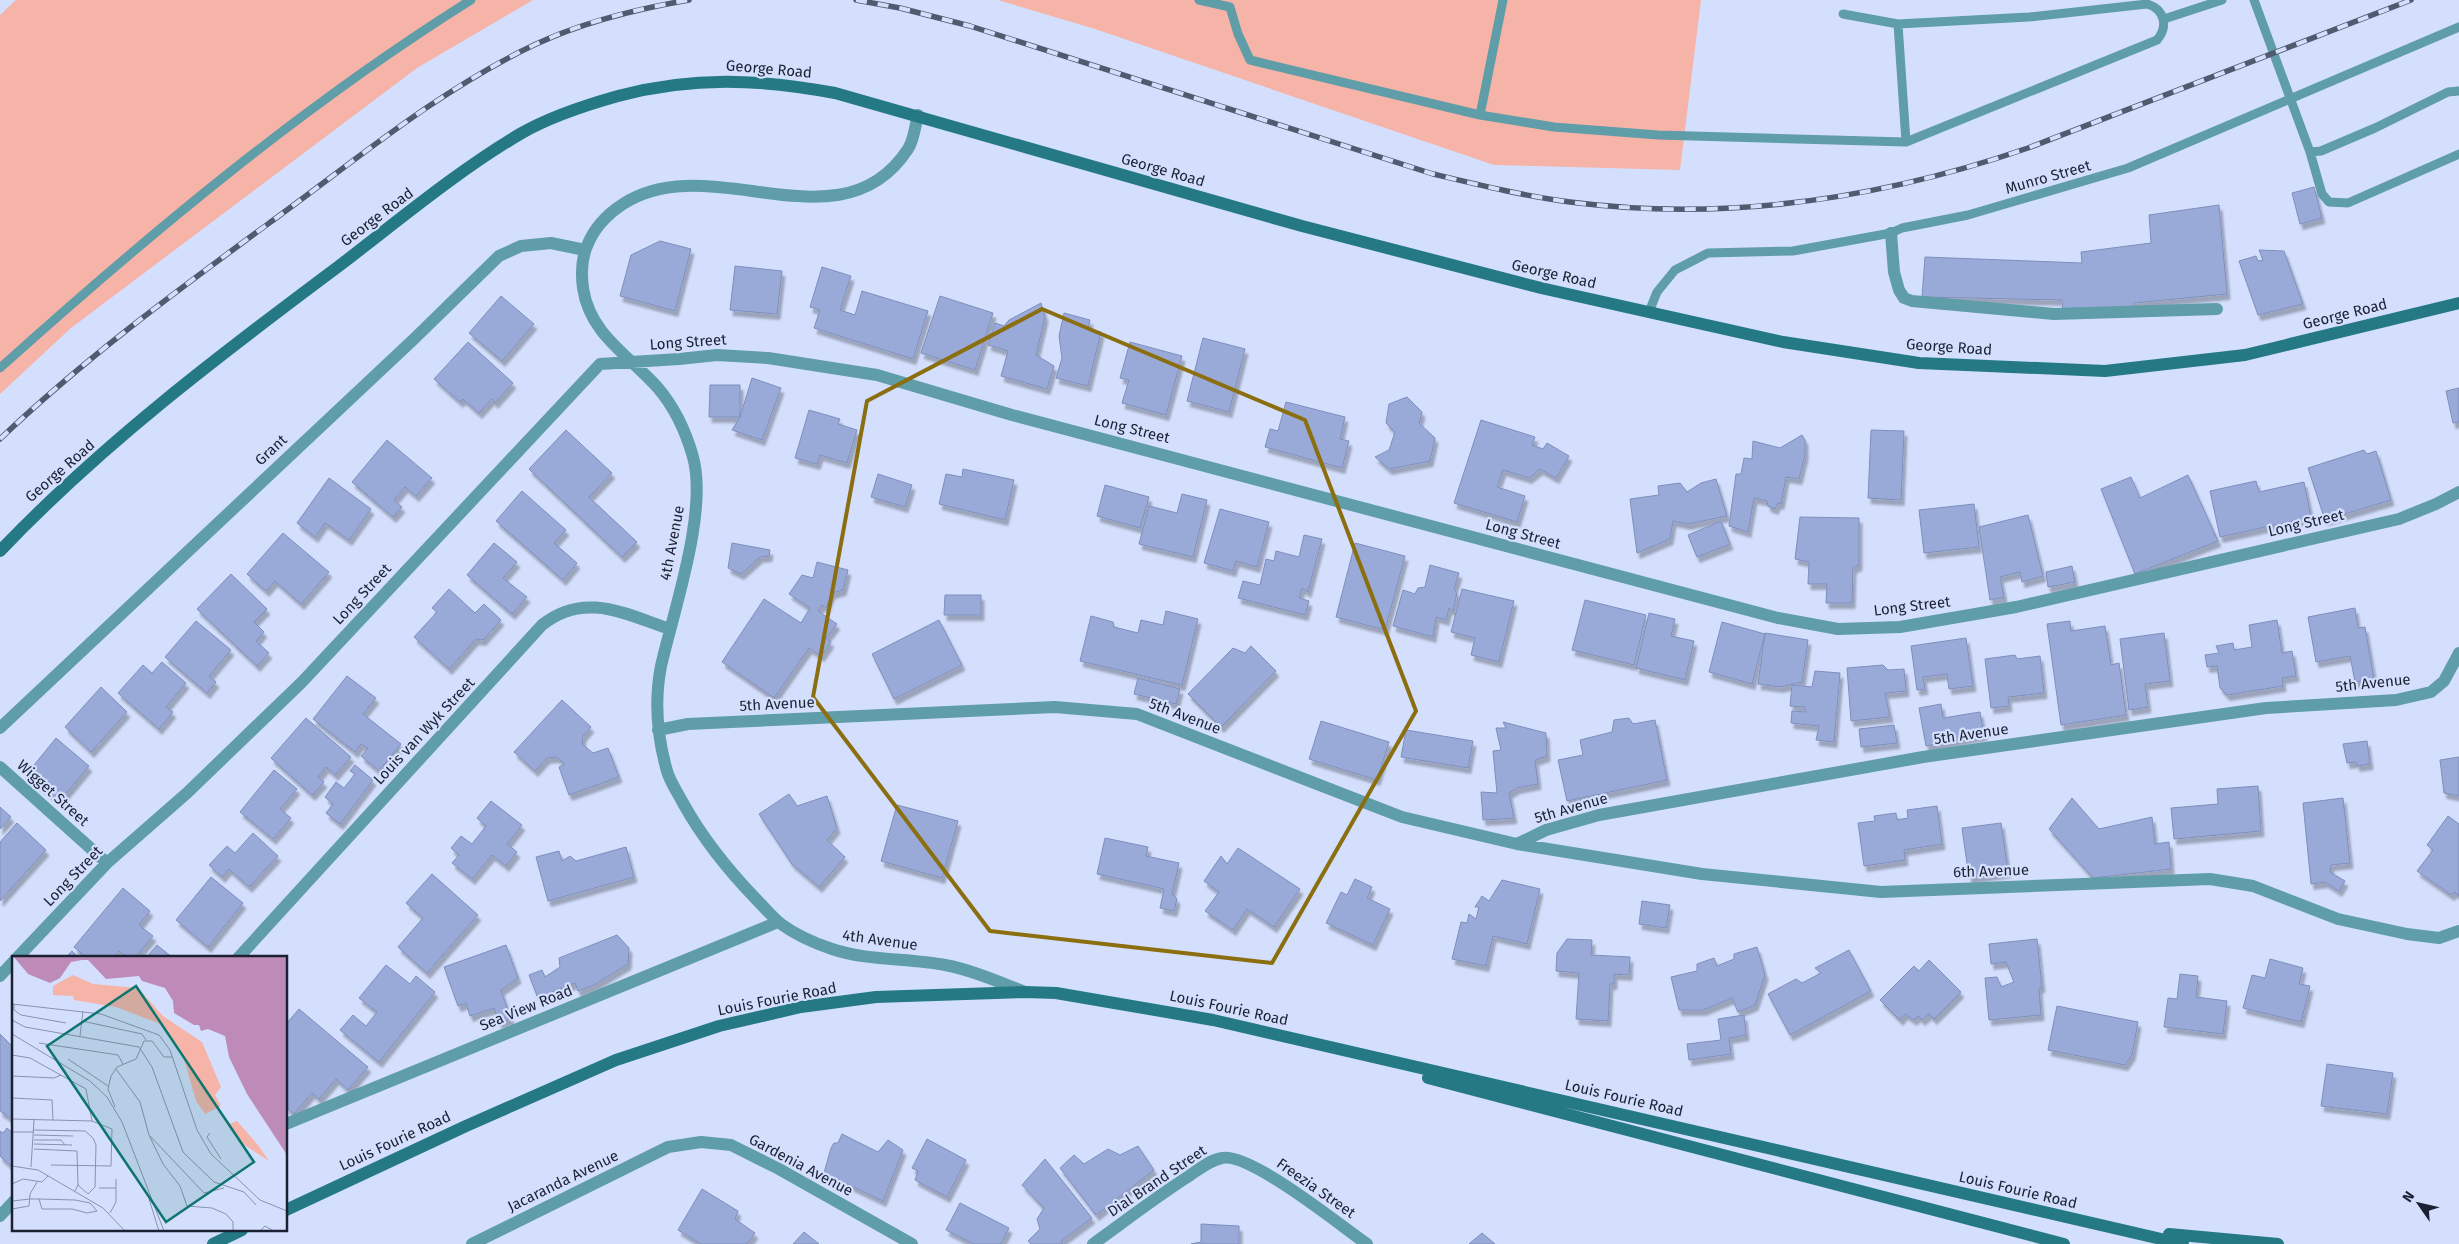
<svg xmlns="http://www.w3.org/2000/svg" width="2459" height="1244" font-family="'Fira Sans',sans-serif">
<style>
.green{fill:#f6b3a8}
.building{fill:#99aad9;stroke:#7e8ebc;filter:url(#shadow)}
.lines{fill:none;stroke-linecap:round;stroke-linejoin:round}
.lane{stroke:#5f9da8;stroke-width:9}
.street{stroke:#5f9da8;stroke-width:12}
.secondary{stroke:#247985;stroke-width:12}
.rail-casing{stroke:#525a6f;stroke-width:5.5}
.rail{stroke:#d4dffd;stroke-width:4;stroke-dasharray:11;stroke-linecap:butt}
.marked{fill:none;stroke:#8b6e10;stroke-width:4;stroke-linejoin:round}
.labels{text-anchor:middle;dominant-baseline:central;stroke-width:4.5;stroke-linejoin:round;paint-order:stroke}
.street-label{font-size:15px;fill:#1b2133;stroke:#d4dffd}
.inset-road{fill:none;stroke:#8a93ac;stroke-width:1}
.view{fill:#0f766e;fill-opacity:0.15;stroke:#0f766e;stroke-width:2.5}
.inset-edge{fill:none;stroke:#1b2133;stroke-width:2.5}
</style>
<defs>
<filter id="shadow"><feDropShadow dx="3" dy="5.5" stdDeviation="1" flood-color="#0004"/></filter>
</defs>
<rect width="100%" height="100%" fill="#d4dffd"/>
<path class="green" d="M16,0H533L417,68L71,328L0,394V15Z
M998,0H1701L1680,170L1494,165L1095,29Z"/>
<path class="building" d="M2314,187L2322,218L2300,224L2292,193Z
M2219,205L2227,294L2134,303L2133,310L2063,311L2062,300L1922,297L1925,257L2082,263L2081,252L2151,243L2149,215Z
M660,241L691,249L675,311L620,296L631,255Z
M2259,250L2284,251L2303,304L2258,315L2239,261L2256,256L2258,261L2263,260Z
M735,266L782,271L777,314L730,310Z
M822,267L851,276L840,310L855,315L862,291L928,311L913,359L814,328L820,310L810,307Z
M501,296L534,324L502,361L469,333Z
M940,296L993,313L975,370L921,353Z
M1041,303L1045,317L1036,355L1054,366L1047,389L1001,376L1008,351L988,345L995,323L1004,326L1009,320Z
M1064,313L1090,320L1088,329L1101,332L1088,386L1056,378L1062,358L1059,336Z
M1203,338L1245,349L1229,412L1187,401Z
M468,342L513,383L495,403L492,399L479,413L463,399L460,402L434,379Z
M1130,342L1182,356L1166,415L1122,403L1129,380L1120,378Z
M752,378L781,388L762,440L732,430L740,417Z
M710,385H740V417H709Z
M2459,388V422L2453,423L2446,391Z
M1407,397L1422,412L1419,423L1435,438L1430,461L1389,469L1375,457L1389,450L1395,432L1386,423L1389,404Z
M1286,402L1345,417L1340,439L1349,441L1342,468L1265,447L1270,429L1278,431Z
M809,410L840,419L838,424L857,430L847,463L820,455L817,464L795,458Z
M1481,420L1535,437L1532,445L1543,449L1547,443L1569,456L1556,478L1540,469L1529,478L1503,470L1497,487L1525,496L1517,522L1454,503Z
M566,430L612,473L589,497L637,542L622,557L529,469Z
M1871,430L1904,431L1901,500L1868,498Z
M1802,435L1805,440V455L1799,479L1786,477L1781,504L1778,503L1775,509L1768,506L1767,501L1754,498L1748,532L1729,526L1736,474H1741L1744,458L1752,459L1753,441L1780,448Z
M387,440L432,478L416,496L405,487L394,500L402,507L393,517L352,482Z
M2364,450L2367,454L2376,451L2391,500L2325,520L2308,468Z
M963,469L1014,480L1005,520L939,504L946,474L962,477Z
M878,474L912,485L905,507L871,497Z
M2188,475L2218,541L2135,574L2101,489L2131,477L2140,498Z
M329,478L371,509L349,540L325,523L315,537L297,523Z
M1716,479L1727,516L1688,524L1673,521L1670,539L1637,553L1630,499L1659,495L1658,486L1680,483L1687,492L1701,483Z
M2256,481L2259,492L2304,482L2311,517L2220,537L2210,491Z
M1105,485L1149,497L1140,528L1097,516Z
M522,491L566,530L554,543L577,563L563,580L496,521Z
M1182,494L1207,500L1193,557L1139,544L1149,506L1177,513Z
M1974,504L1979,547L1924,553L1919,510Z
M1220,509L1269,522L1257,567L1236,561L1233,571L1204,563Z
M2028,515L2043,576L2022,582L2020,572L2000,577L2004,597L1990,600L1979,527Z
M1800,517L1859,518V565L1853,568L1852,603H1826L1827,584H1808L1809,562L1795,559Z
M1721,521L1730,544L1697,557L1688,535Z
M283,533L329,572L301,604L275,581L266,591L247,574Z
M1304,535L1322,539L1308,592L1302,588L1299,598L1309,601L1305,615L1238,598L1243,581L1260,585L1266,559L1274,561L1276,551L1299,557Z
M494,543L517,562L503,578L527,597L512,614L467,575Z
M732,543L770,550L769,556L760,557L741,574L728,568Z
M1355,543L1405,556L1385,630L1336,617Z
M817,562L848,570L843,590L832,593L826,608L822,605L818,611L837,624L826,638L831,642L821,656L809,648L774,698L722,662L764,599L801,623L810,608L789,594L802,575L813,578Z
M1430,565L1459,573L1454,589L1457,593L1453,611L1449,608L1446,620L1436,617L1433,637L1393,626L1403,590L1415,594L1418,588L1425,587Z
M2072,566L2075,582L2048,587L2046,572Z
M231,574L267,609L254,622L264,632L256,641L269,653L257,666L197,609Z
M449,589L475,613L484,604L501,620L483,640L476,639L449,669L414,637L437,612L432,608Z
M1462,589L1514,601L1499,662L1471,655L1475,638L1451,632Z
M945,595H981V615H944Z
M1585,600L1646,615L1634,665L1572,650Z
M2355,608L2358,628L2365,627L2374,679L2355,682L2350,656L2316,662L2308,617Z
M1166,611L1198,619L1182,685L1080,661L1091,616L1113,622L1114,627L1138,633L1141,620L1163,625Z
M1649,613L1675,619L1671,636L1694,641L1685,680L1636,668Z
M939,620L962,665L894,699L872,654Z
M2277,620L2282,653L2292,651L2296,676L2282,678L2283,686L2227,695L2220,688L2217,666L2207,667L2205,655L2219,653L2216,646L2233,643L2234,650L2252,647L2249,625Z
M196,621L231,650L209,676L216,682L207,693L165,657Z
M2070,621L2071,631L2105,626L2111,665L2119,663L2126,715L2061,725L2047,624Z
M1722,622L1765,634L1752,684L1709,672Z
M1765,633L1808,640L1802,682L1780,687L1758,684Z
M2164,633L2170,681L2145,684L2148,707L2129,710L2120,639Z
M1966,638L1973,686L1949,689L1947,674L1923,677L1925,689L1917,690L1911,646Z
M1251,646L1276,671L1221,727L1188,694L1233,648L1245,653Z
M2015,655L2017,659L2040,656L2044,693L2008,697L2009,706L1991,708L1985,659Z
M162,662L186,683L166,707L173,712L159,729L118,693L143,665L152,673Z
M1883,665L1888,670L1904,669L1906,691L1885,693L1890,717L1851,721L1847,668Z
M1815,671L1840,673L1834,742L1816,740L1819,726L1791,723L1792,711L1805,712V707L1790,706L1792,685L1812,687Z
M347,676L376,698L363,714L401,744L379,771L361,756L368,748L361,744L355,752L313,719Z
M1138,678L1180,689L1176,704L1134,694Z
M101,687L127,712L91,752L65,727Z
M562,700L591,727L583,736L582,744L593,753L608,748L619,777L569,795L559,767L565,764L556,757L547,758L535,771L514,752Z
M1941,704L1943,718L1980,712L1984,735L1926,746L1919,708Z
M306,718L351,757L335,775L326,767L318,777L324,782L312,795L271,758Z
M1629,718L1633,724L1655,720L1667,780L1567,801L1558,760L1583,755L1580,740L1612,732L1614,720Z
M1321,721L1389,742L1377,780L1309,759Z
M1503,722L1546,733L1547,756L1535,760L1538,784L1517,788L1509,793L1514,818L1483,820L1481,792L1497,793L1493,751L1501,750L1496,728H1506Z
M1894,725L1897,743L1861,747L1859,729Z
M1406,730L1473,741L1468,768L1401,757Z
M56,738L89,766L59,802L26,775Z
M2367,741L2370,764L2357,766L2356,762L2347,763L2343,744Z
M2459,757V796L2444,793L2440,760Z
M355,765L373,780L340,824L326,813L333,804L325,797L336,782L344,788L355,774L350,771Z
M274,770L297,789L280,809L291,818L273,839L240,812Z
M2258,786L2261,831L2174,839L2171,808L2218,804L2217,789Z
M789,794L797,806L827,796L837,828L827,840L845,857L819,887L792,864L759,814Z
M2072,798L2099,829L2152,817L2155,844L2169,842L2171,869L2093,878L2049,829Z
M2343,798L2350,863L2331,865L2330,872L2345,881L2339,891L2325,882L2311,884L2303,803Z
M491,801L522,825L507,844L517,852L506,866L492,855L472,879L452,863L459,855L451,848L461,836L472,844L486,826L477,818Z
M897,805L958,821L942,878L881,861Z
M1937,806L1942,844L1904,850L1905,860L1864,866L1858,823L1875,821L1874,816L1896,813L1897,820L1908,818L1907,810Z
M0,807L11,817L0,829Z
M2448,816L2459,824V896L2455,892L2451,895L2417,871L2433,850L2427,845Z
M17,823L46,850L0,901V842Z
M2001,823L2008,872L1969,878L1962,828Z
M253,833L278,856L249,887L229,869L222,877L209,865L227,846L235,853Z
M1105,838L1148,847L1146,856L1179,863L1172,894L1177,899L1174,911L1160,908L1164,889L1097,874Z
M626,847L634,877L548,901L536,857L559,851L562,861L570,856L576,861Z
M1238,848L1300,889L1274,927L1247,909L1233,930L1205,911L1219,892L1204,881L1221,856L1227,864Z
M432,874L478,915L427,973L398,947L423,918L406,903Z
M211,877L243,903L208,947L176,920Z
M1355,879L1372,887L1367,898L1390,909L1373,945L1326,923L1341,892L1347,895Z
M1502,880L1540,889L1527,944L1493,936L1486,966L1452,959L1461,922L1467,923L1469,914L1476,919L1479,907H1475L1482,896L1489,901Z
M123,888L150,911L139,925L153,936L135,958H128L119,951L113,958H87L74,947Z
M1642,901L1670,905L1666,928L1639,924Z
M617,935L629,948L628,964L594,985L578,991L575,983L550,993L552,996L539,1001L529,975L542,970L545,977L560,967L559,958Z
M1567,939L1592,940L1591,955L1630,957L1629,975L1614,974V984H1610L1608,1021L1576,1019L1579,973L1556,971L1557,953Z
M2037,939L2042,987L2039,988L2041,1015L1989,1020L1985,978L1997,977L2001,987L2014,982L2006,962L1991,964L1989,944Z
M157,945L173,958H146Z
M506,945L518,978L501,990L511,1019L499,1023L494,1008L470,1016L466,1003L458,1006L444,967Z
M1757,947L1765,975L1755,1005L1738,1012L1732,998L1703,1010H1679L1671,977L1697,971V964L1714,958L1717,966L1734,959V954Z
M1849,950L1871,991L1790,1035L1768,994L1796,979L1802,983L1821,973L1815,968Z
M72,951L79,958H65Z
M2270,959L2303,968L2299,984L2310,986L2301,1022L2243,1008L2252,975L2265,978Z
M1929,960L1961,992L1934,1019L1929,1014L1922,1020L1918,1016L1914,1020L1905,1014L1900,1020L1880,1000L1914,966L1919,971Z
M386,965L410,984L416,976L435,992L379,1062L340,1030L353,1015L366,1026L377,1012L359,998Z
M2180,974L2198,976L2196,997L2227,1001L2223,1034L2164,1027L2168,998L2177,999Z
M2057,1006L2138,1022L2132,1055L2125,1065L2048,1050Z
M299,1009L368,1067L348,1090L336,1079L319,1099L312,1093L294,1114L286,1107V1024Z
M1744,1015L1746,1035L1729,1038L1731,1054L1689,1060L1687,1044L1721,1040L1718,1019Z
M0,1034L14,1048V1116L10,1118L0,1111Z
M2327,1064L2393,1073L2387,1114L2321,1106Z
M7,1128L14,1134L13,1168L0,1156V1131L3,1133Z
M842,1134L878,1152L888,1140L903,1150L883,1201L824,1173L831,1148L834,1143H838Z
M927,1139L966,1160L947,1197L915,1180L918,1171L912,1168Z
M1138,1146L1154,1170L1096,1215L1060,1168L1074,1155L1084,1164L1108,1149L1120,1155Z
M1045,1159L1092,1218L1061,1241L1063,1244H1031L1028,1241L1040,1229L1037,1219L1044,1208L1022,1185Z
M702,1189L738,1211L735,1219L755,1233L747,1244H701L678,1230Z
M960,1203L1009,1228L1001,1244H974L946,1230Z
M1201,1224L1239,1226V1244H1191L1201,1242Z
M804,1232L819,1244H793Z
M1482,1233L1495,1244H1469Z"/>
<g class="lines">
<path class="lane" d="M1199,0L1230,7L1238,34L1250,60L1480,115L1554,127L1658,135L1906,142
M2254,0L2310,152L2322,194L2329,202L2348,203L2459,154
M2147,4C2164,9 2169,26 2157,40L1906,142L1898,24L2029,17Z
M1843,14L1898,24
M2164,19L2222,0
M1480,115L1503,0
M2310,152L2321,151L2375,128L2448,92L2459,91
M1649,312L1657,292L1675,270L1708,253L1793,251L1891,233L1902,228L1968,215L2128,168L2459,27
M0,368C148,235 302,106 471,0"/>
<path class="street" d="M918,115C915,126 914,140 908,149C841,252 710,147 623,204C606,215 594,228 587,246C581,260 581,273 583,288C590,335 629,355 658,388C675,408 686,432 693,457C708,512 674,609 661,666C654,702 657,736 667,771C670,782 678,793 683,803C703,839 727,869 756,899C764,907 772,917 781,924C796,935 814,943 832,949C867,961 908,958 945,965C972,970 999,982 1025,992
M1891,233L1894,272L1899,290L1904,298L1912,301L2054,314L2217,309
M0,728L415,338L499,256L521,246L551,243L585,250
M658,730L688,724L1055,707L1137,714L1402,817L1517,844L1702,874L1881,892L2210,879L2253,886L2338,919L2407,934L2439,938L2459,931
M0,767L107,863
M1517,844L1546,830L1599,815L1923,757L2266,708L2396,700L2431,692L2444,681L2459,653
M17,958L107,863L187,793L302,682L600,364L679,359L717,355L768,358L877,375L1012,415L1778,618L1838,629L1900,627L2016,607L2399,519L2436,504L2459,492
M238,958L542,625C584,591 625,614 670,629
M0,976L14,961
M286,1124L778,922
M0,1216L14,1201
M472,1244L668,1147L701,1142L731,1145L779,1169L912,1244
M1093,1244C1125,1221 1156,1197 1189,1176C1199,1169 1210,1160 1222,1158C1250,1152 1341,1226 1367,1244"/>
<path class="secondary" d="M0,551C102,444 221,354 339,266C398,221 456,172 520,134C549,117 586,105 618,96C693,76 759,79 835,93L1302,226L1541,288L1783,342L1919,363L2105,371L2245,355L2459,303
M1428,1078L2064,1244
M286,1210L466,1126L616,1060L719,1026L801,1007L876,997L1025,992L1056,993L1213,1020L2183,1244
M2169,1234L2278,1244
M213,1244L242,1230"/>
<defs>
<path id="rail" d="M856,0L900,8L970,26L1433,174C1479,185 1524,196 1570,202C1726,222 1880,199 2028,148L2411,0
M0,439C85,358 178,290 272,221C356,160 439,90 534,45C583,22 636,9 689,0"/>
</defs>
<use href="#rail" class="rail-casing"/>
<use href="#rail" class="rail"/>
</g>
<path class="marked" d="M1042,309L1305,420L1416,711L1272,963L990,931L813,697L867,401Z"/>
<g class="labels">
<g class="street-label">
<text transform="translate(769 69) rotate(5)">George Road</text>
<text transform="translate(1163 170) rotate(16)">George Road</text>
<text transform="translate(2048 177) rotate(-16)">Munro Street</text>
<text transform="translate(377 217) rotate(-37)">George Road</text>
<text transform="translate(1554 274) rotate(13)">George Road</text>
<text transform="translate(2345 314) rotate(-14)">George Road</text>
<text transform="translate(688 342) rotate(-4)">Long Street</text>
<text transform="translate(1949 347) rotate(4)">George Road</text>
<text transform="translate(1132 429) rotate(14)">Long Street</text>
<text transform="translate(271 450) rotate(-43)">Grant</text>
<text transform="translate(60 471) rotate(-41)">George Road</text>
<text transform="translate(2306 523) rotate(-13)">Long Street</text>
<text transform="translate(1523 534) rotate(15)">Long Street</text>
<text transform="translate(672 543) rotate(-79)">4th Avenue</text>
<text transform="translate(362 594) rotate(-47)">Long Street</text>
<text transform="translate(1912 606) rotate(-7)">Long Street</text>
<text transform="translate(2373 683) rotate(-6)">5th Avenue</text>
<text transform="translate(777 704) rotate(-3)">5th Avenue</text>
<text transform="translate(1185 716) rotate(21)">5th Avenue</text>
<text transform="translate(424 731) rotate(-47)">Louis van Wyk Street</text>
<text transform="translate(1971 734) rotate(-8)">5th Avenue</text>
<text transform="translate(53 793) rotate(42)">Wigget Street</text>
<text transform="translate(1571 808) rotate(-16)">5th Avenue</text>
<text transform="translate(1991 871) rotate(-2)">6th Avenue</text>
<text transform="translate(73 876) rotate(-46)">Long Street</text>
<text transform="translate(880 940) rotate(8)">4th Avenue</text>
<text transform="translate(777 999) rotate(-11)">Louis Fourie Road</text>
<text transform="translate(526 1008) rotate(-22)">Sea View Road</text>
<text transform="translate(1229 1008) rotate(12)">Louis Fourie Road</text>
<text transform="translate(1624 1098) rotate(13)">Louis Fourie Road</text>
<text transform="translate(395 1141) rotate(-25)">Louis Fourie Road</text>
<text transform="translate(801 1165) rotate(28)">Gardenia Avenue</text>
<text transform="translate(563 1181) rotate(-26)">Jacaranda Avenue</text>
<text transform="translate(1157 1181) rotate(-34)">Dial Brand Street</text>
<text transform="translate(1316 1188) rotate(35)">Freezia Street</text>
<text transform="translate(2018 1190) rotate(13)">Louis Fourie Road</text>
</g>
</g>
<g transform="translate(12 956)">
<rect width="275" height="275" fill="#d4dffd"/>
<path d="M61,19L81,28L126,32L151,60L190,86L209,131L203,139L209,150L193,158L184,145L170,96L151,69L104,51L62,44L61,40L41,39V30ZM225,165L246,189L257,205L228,186L217,168Z" fill="#f6b3a8"/>
<path d="M1,0H275V199L235,138L217,101L213,80L196,73L189,75L187,69H182L162,57L161,45L153,32L130,25L127,20L94,23L76,4H70L59,6L48,22L38,27L16,18Z" fill="#be8bb9"/>
<path class="inset-road" d="M0,48L89,58L147,79L158,94L185,174L199,198L248,244L275,255M2,48V54L9,59L54,67M0,64L13,71L127,91L140,111L171,196L202,226L232,236L244,249M70,65L130,78L134,84M0,78L78,125L95,141L110,166L152,275M68,80L71,55M27,87L106,99L111,108M0,99L18,102L74,133L80,165M56,103L96,130M104,113L128,146L137,179L151,208L168,230L175,250L200,252L214,258L221,266V275M0,120L42,122L49,119M0,142L40,144L41,164M103,151L96,133L99,120L105,111L124,103L132,85H140L152,101H160M0,163L80,165L100,173L99,210L39,209M22,174L73,175L81,182L84,189L83,231L76,238L66,229M1,176H22M198,177L195,181L209,203M22,179L61,180M138,180L192,237L212,232M22,184H49L53,189M22,188L60,189M22,193L65,195L66,229L63,235M0,210L26,214L91,252L113,275M19,211L22,164M0,228L11,223L30,226L36,220M87,232H104M137,243L147,275M0,245L18,243H27L63,244L78,247L85,255L75,257L60,253H30L27,243M0,253L17,250L18,238L25,226M98,257L104,246V223M248,275L253,270L262,275"/>
<path class="view" d="M124,30L242,206L154,266L35,90Z"/>
<rect width="275" height="275" class="inset-edge"/>
</g>
<g transform="translate(2419 1204) rotate(304)" stroke="#d4dffd" stroke-width="4" paint-order="stroke">
<path d="M0-4L9 19L0 12L-9 19Z" fill="#1b2133"/>
<text y="-8" font-size="14" font-weight="bold" text-anchor="middle" fill="#1b2133">N</text>
</g>
</svg>
